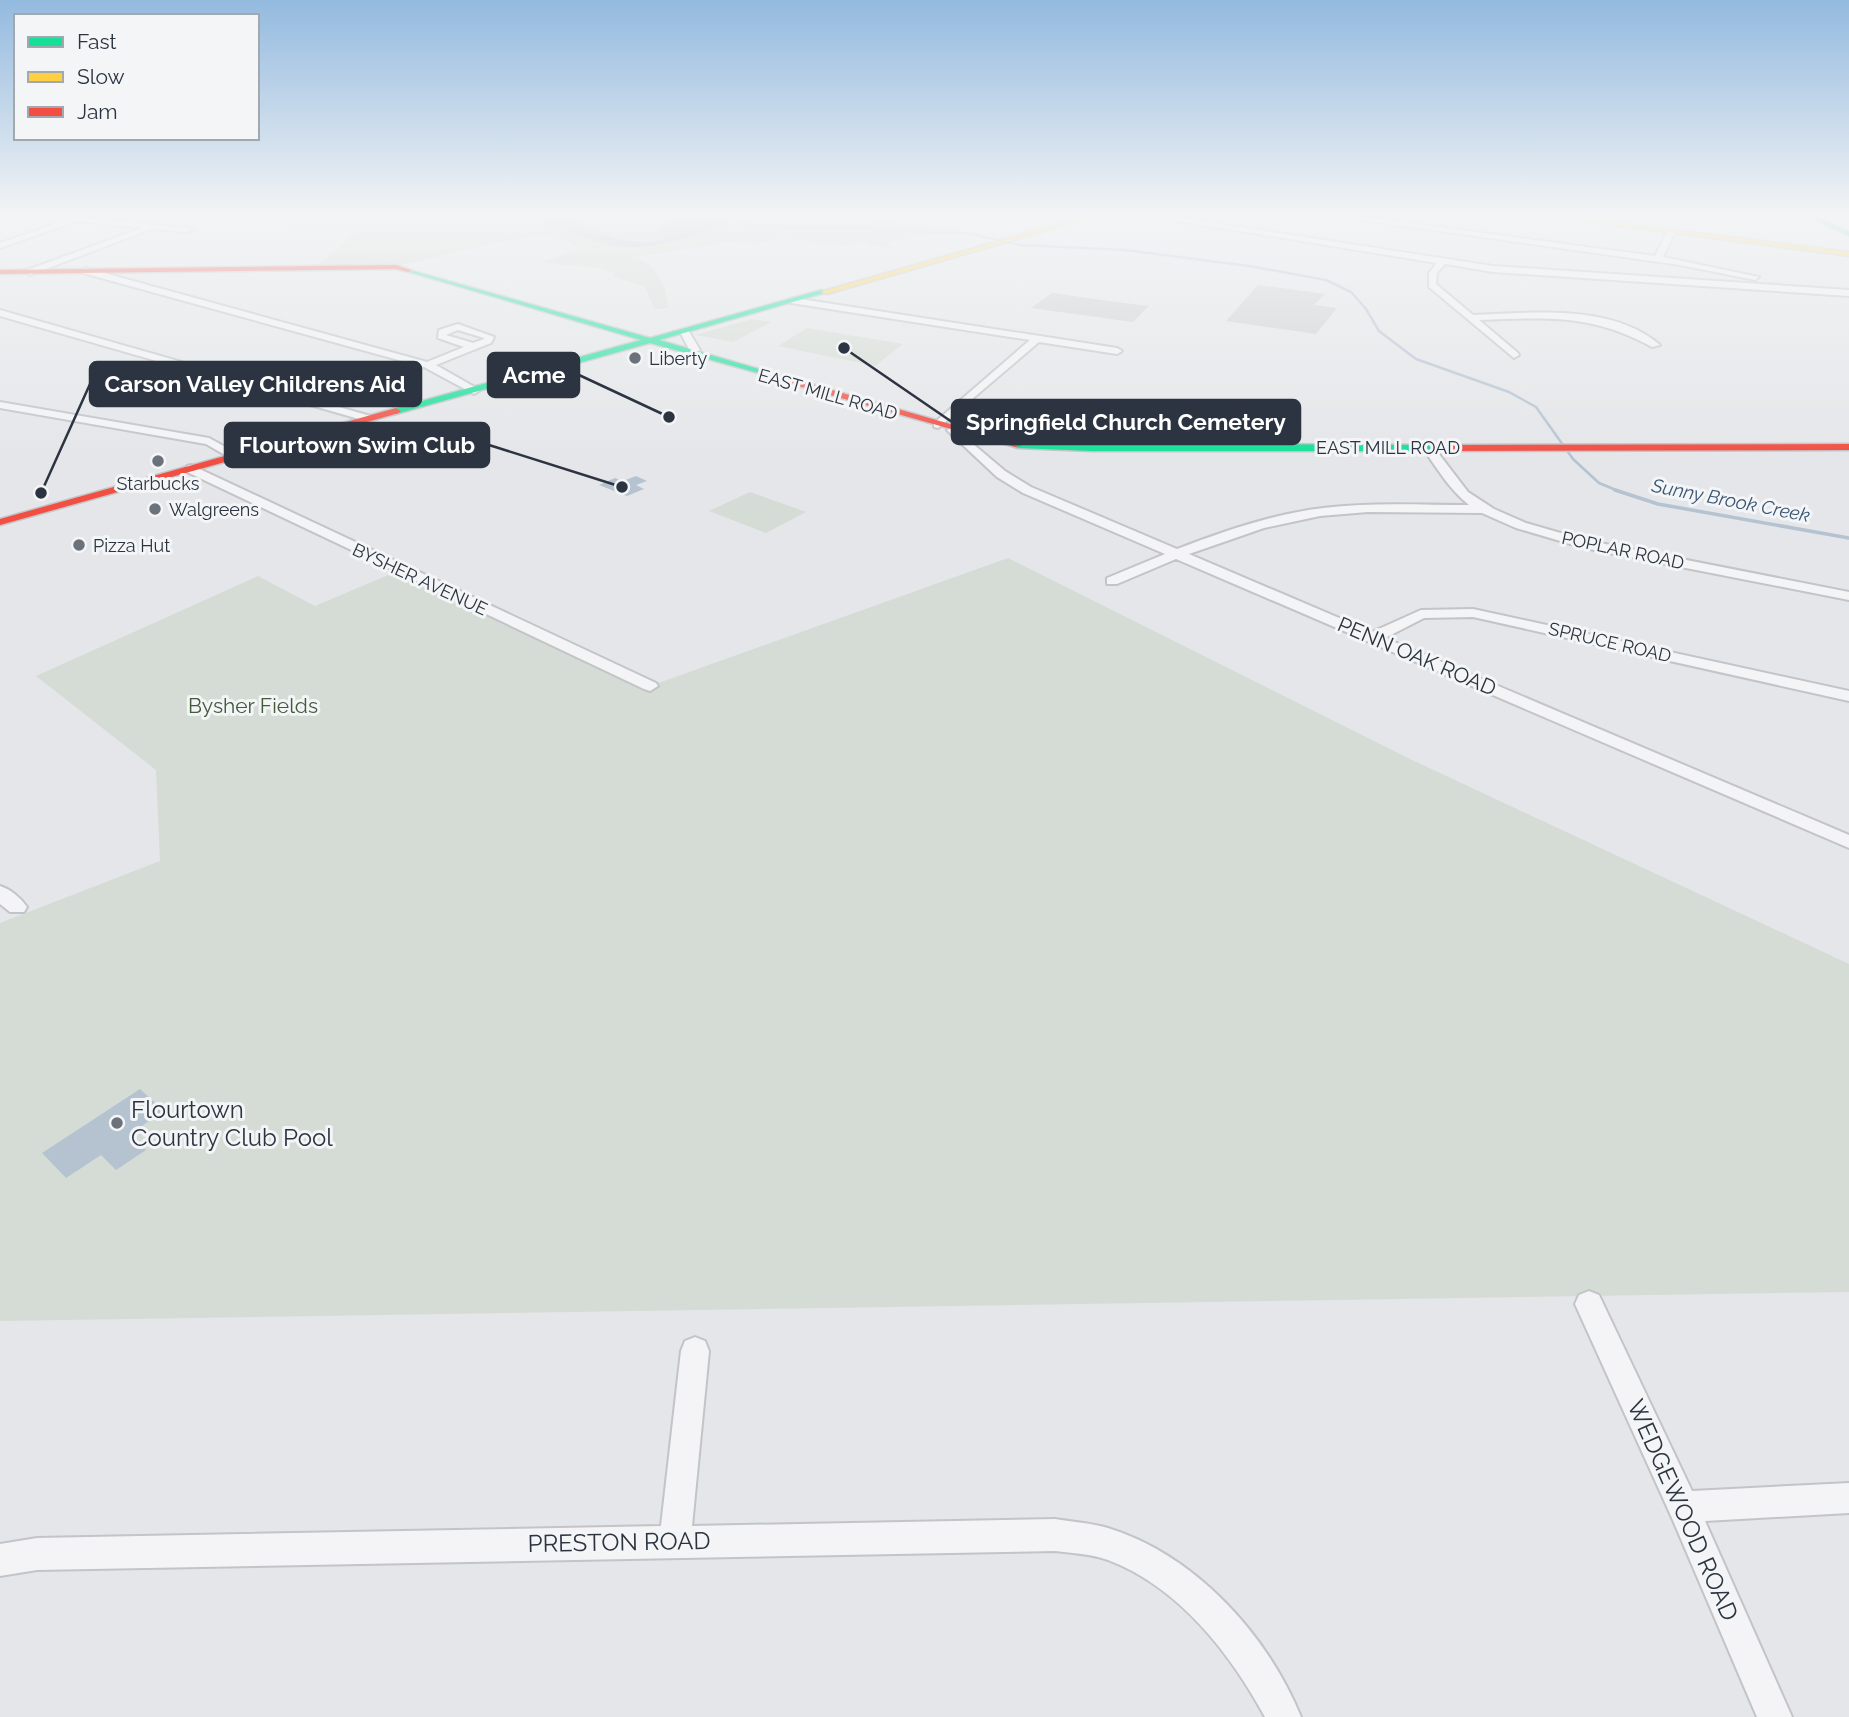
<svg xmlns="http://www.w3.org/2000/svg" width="1849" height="1717" font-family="Raleway,sans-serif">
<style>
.green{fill:#d5dcd5}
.water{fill:#b5c3d1}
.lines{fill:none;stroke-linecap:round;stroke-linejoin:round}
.stream-far1{stroke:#b5c3d1;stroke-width:2.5}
.stream{stroke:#b5c3d1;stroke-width:3.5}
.building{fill:#cdced1}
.street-casing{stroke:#c2c4c7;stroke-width:4}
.fast-casing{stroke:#c2c4c7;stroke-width:3}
.slow-casing{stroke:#c2c4c7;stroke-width:3}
.jam-casing{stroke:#c2c4c7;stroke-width:3}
.street{fill:#f4f4f6;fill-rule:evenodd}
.fast{fill:#16e098;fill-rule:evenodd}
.slow{fill:#ffcf43;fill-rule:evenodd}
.jam{fill:#f24e42;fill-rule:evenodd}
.poi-dot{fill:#6c727c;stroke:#f3f5f7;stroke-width:2.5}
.labels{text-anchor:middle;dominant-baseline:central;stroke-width:6;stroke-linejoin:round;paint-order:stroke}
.far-poi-label{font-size:18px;fill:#2c3441;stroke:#f3f5f7;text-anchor:start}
.far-street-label{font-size:18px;fill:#2c3441;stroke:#f3f5f7}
.far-water-label{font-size:19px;font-style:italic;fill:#3a5471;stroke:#f3f5f7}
.street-label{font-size:21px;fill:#2c3441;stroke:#f3f5f7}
.park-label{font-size:21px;fill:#415b3b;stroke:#f3f5f7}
.near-poi-label{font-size:24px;fill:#2c3441;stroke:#f3f5f7;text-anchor:start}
.near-street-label{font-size:24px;fill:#2c3441;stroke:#f3f5f7}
.leader{fill:none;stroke:#2c3441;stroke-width:2.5}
.callout-dot{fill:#2c3441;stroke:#f3f5f7;stroke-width:2.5}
.callout{fill:#2c3441;stroke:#2c3441;stroke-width:2.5}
.callout-label{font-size:23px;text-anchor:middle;font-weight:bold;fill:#fff}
</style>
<rect width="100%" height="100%" fill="#e4e6e9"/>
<path class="green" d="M190,216H860L957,230L949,235H904L910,237L888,243L890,247L866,245L869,242L846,245L820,244L779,237L758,244L726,242L637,257L651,266L658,276L665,288L668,308L656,309L653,306L645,287L612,276L616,273C594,265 569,266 545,263V261L578,249C556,215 434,262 398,265C371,267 344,266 317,266L356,232Z
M752,319L771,322L733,342L695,335Z
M807,328L903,344L875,366L778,346Z
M750,492L806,512L766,533L709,511Z
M1008,558L1410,759L1849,964V1292L0,1321V923L160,861L156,770L36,676L258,576L315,606L400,570L650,686Z"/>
<path class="water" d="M526,216H563L618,240L647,242L664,239L666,236L656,230L676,216H732L729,222L723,225C684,240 645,254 603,243C577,237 552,224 526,216Z
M636,476L647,481L636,485L644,489L627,496L599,485L615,478L623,481Z
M140,1089L164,1111L130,1134L146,1150L116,1170L101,1155L66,1178L42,1153Z"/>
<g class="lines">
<path class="stream-far1" d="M726,219L762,227L868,228L972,234L1020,245L1125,250L1249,266L1326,280L1351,292L1366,309L1379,331L1416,359L1509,392L1536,407L1573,459L1599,483L1621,492"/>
<path class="stream" d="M1615,490L1658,504L1849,538"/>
</g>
<path class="building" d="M1258,285L1325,294L1314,305L1337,308L1316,334L1226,321Z
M1052,293L1116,302L1149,306L1133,322L1031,308Z"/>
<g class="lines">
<defs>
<path id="street" d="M1146,216H1167L1493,266L1849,290V296L1493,272L1445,264L1437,273L1436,284L1473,315C1532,313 1611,303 1660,345L1652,347C1590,313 1546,318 1479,320L1518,353L1519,355L1514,358L1429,287V273L1437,263Z
M1334,216H1357L1655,256L1667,232L1671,230L1675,232L1663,257L1759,277L1755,280L1680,265Z
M76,217L188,228L192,230L188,232L151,229L30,275L27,270L142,228L77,221L0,248V243Z
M86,268L427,362L464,347L438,338L439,330L458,324L494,337L491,343L436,365L478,389L479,391L474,394L424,367L83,273ZM458,330L484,338V339L473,343L446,335Z
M794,298L1117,348L1122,351L1117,354L1039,342L938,428L934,427V423L1030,340L791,303V299Z
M0,310L374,417L376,419L366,421L0,316Z
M685,329L688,330L700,350L688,356L683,353L689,349L680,332Z
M0,402L209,438L242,456L232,459L206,444L0,408Z
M953,427L1005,471L1031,487L1177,549C1224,531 1273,514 1323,508C1371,502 1420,505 1469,505C1449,489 1437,468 1422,447L1428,443L1432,445L1468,492L1494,509L1526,523L1585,540L1849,592V600L1584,548L1516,528L1482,513L1368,512L1320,516L1264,528L1189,554L1372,632L1421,610L1473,609L1849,691V701L1473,617L1424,618L1385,638L1849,835V848L1176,559L1117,584H1107V578L1165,554L1023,493L997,477L949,432L947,430Z
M191,465L656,683L658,686L650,691L644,689L187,472V466Z
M0,886C10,889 21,898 27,907L24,912H10L0,904Z
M1589,1291L1599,1295L1692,1491L1849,1483V1513L1705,1521L1792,1717H1757L1672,1518L1575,1304L1579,1295Z
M695,1337L705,1341L709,1351L692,1526L1055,1519C1073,1522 1091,1523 1108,1528C1195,1555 1267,1634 1301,1717H1265C1230,1653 1179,1587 1108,1560C1091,1554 1072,1553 1055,1551L37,1570L0,1576V1544L37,1538L661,1526L681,1351L685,1341Z"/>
<path id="fast" d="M1807,216H1816L1849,232V236Z
M406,269L650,338L821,290L828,292L659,340L769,372V376L650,343L396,414L391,411L393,409L641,340L406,271Z
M1015,443L1437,445L1442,448L1437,451H1092L1018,448L1015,447Z"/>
<path id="slow" d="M1086,216H1097L827,294L820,292Z
M1544,216H1564L1849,252V256Z"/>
<path id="jam" d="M396,265L411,270L408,272L396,269L0,274V270Z
M763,372H769L1023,445L1015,447L763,376Z
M396,408L401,411L399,413L0,525V519Z
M1849,444V450L1437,451L1432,448L1437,445Z"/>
</defs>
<use href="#street" class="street-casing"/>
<use href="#fast" class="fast-casing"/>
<use href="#slow" class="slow-casing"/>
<use href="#jam" class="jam-casing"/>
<use href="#street" class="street"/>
<use href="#fast" class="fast"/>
<use href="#slow" class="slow"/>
<use href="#jam" class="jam"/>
</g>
<linearGradient id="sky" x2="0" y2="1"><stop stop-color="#93badf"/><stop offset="0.47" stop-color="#f3f4f5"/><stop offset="1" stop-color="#f3f4f5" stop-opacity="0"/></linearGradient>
<rect width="1849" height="457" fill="url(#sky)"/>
<g class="poi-dot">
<circle cx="635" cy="358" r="7"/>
<circle cx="158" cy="461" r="7"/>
<circle cx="155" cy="509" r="7"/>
<circle cx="79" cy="545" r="7"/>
<circle cx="117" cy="1123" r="7"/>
</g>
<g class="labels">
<g class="far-poi-label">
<text x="649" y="358">Liberty</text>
<text x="158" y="483" text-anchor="middle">Starbucks</text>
<text x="169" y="509">Walgreens</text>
<text x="93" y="545">Pizza Hut</text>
</g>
<g class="far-street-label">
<text transform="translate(828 394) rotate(16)">EAST MILL ROAD</text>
<text x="1388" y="447">EAST MILL ROAD</text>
<text transform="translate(1623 550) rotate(12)">POPLAR ROAD</text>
<text transform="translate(420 579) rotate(25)">BYSHER AVENUE</text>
<text transform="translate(1610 642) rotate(13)">SPRUCE ROAD</text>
</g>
<g class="far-water-label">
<text transform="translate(1731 500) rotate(11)">Sunny Brook Creek</text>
</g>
<g class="street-label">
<text transform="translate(1417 656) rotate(23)">PENN OAK ROAD</text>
</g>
<g class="park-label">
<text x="253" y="705">Bysher Fields</text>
</g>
<g class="near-poi-label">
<text x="131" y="1109">Flourtown<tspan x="131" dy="28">Country Club Pool</tspan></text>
</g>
<g class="near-street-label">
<text transform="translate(1683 1510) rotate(66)">WEDGEWOOD ROAD</text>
<text transform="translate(619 1542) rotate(-1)">PRESTON ROAD</text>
</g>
</g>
<path class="leader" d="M669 417L579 375M41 493L90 384M844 348L952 422M622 487L489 445"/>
<g class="callout-dot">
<circle cx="669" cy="417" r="7"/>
<circle cx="41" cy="493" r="7"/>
<circle cx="844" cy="348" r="7"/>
<circle cx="622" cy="487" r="7"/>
</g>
<g class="callout">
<rect x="488" y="353" width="91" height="44" rx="7"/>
<rect x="90" y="362" width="331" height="44" rx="7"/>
<rect x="952" y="400" width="348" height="44" rx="7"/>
<rect x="225" y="423" width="264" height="44" rx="7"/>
</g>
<g class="callout-label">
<text x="534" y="383">Acme</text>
<text x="255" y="392">Carson Valley Childrens Aid</text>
<text x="1126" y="430">Springfield Church Cemetery</text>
<text x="357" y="453">Flourtown Swim Club</text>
</g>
<rect x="14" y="14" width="245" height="126" fill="#f3f5f7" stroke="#a3a8ae" stroke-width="2"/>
<rect x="28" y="37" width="35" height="10" fill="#16e098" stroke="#a3a8ae" stroke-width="2"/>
<text x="77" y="49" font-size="21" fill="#2c3441">Fast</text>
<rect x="28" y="72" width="35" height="10" fill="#ffcf43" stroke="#a3a8ae" stroke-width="2"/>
<text x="77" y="84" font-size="21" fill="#2c3441">Slow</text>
<rect x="28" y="107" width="35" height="10" fill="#f24e42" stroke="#a3a8ae" stroke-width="2"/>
<text x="77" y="119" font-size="21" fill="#2c3441">Jam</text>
</svg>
